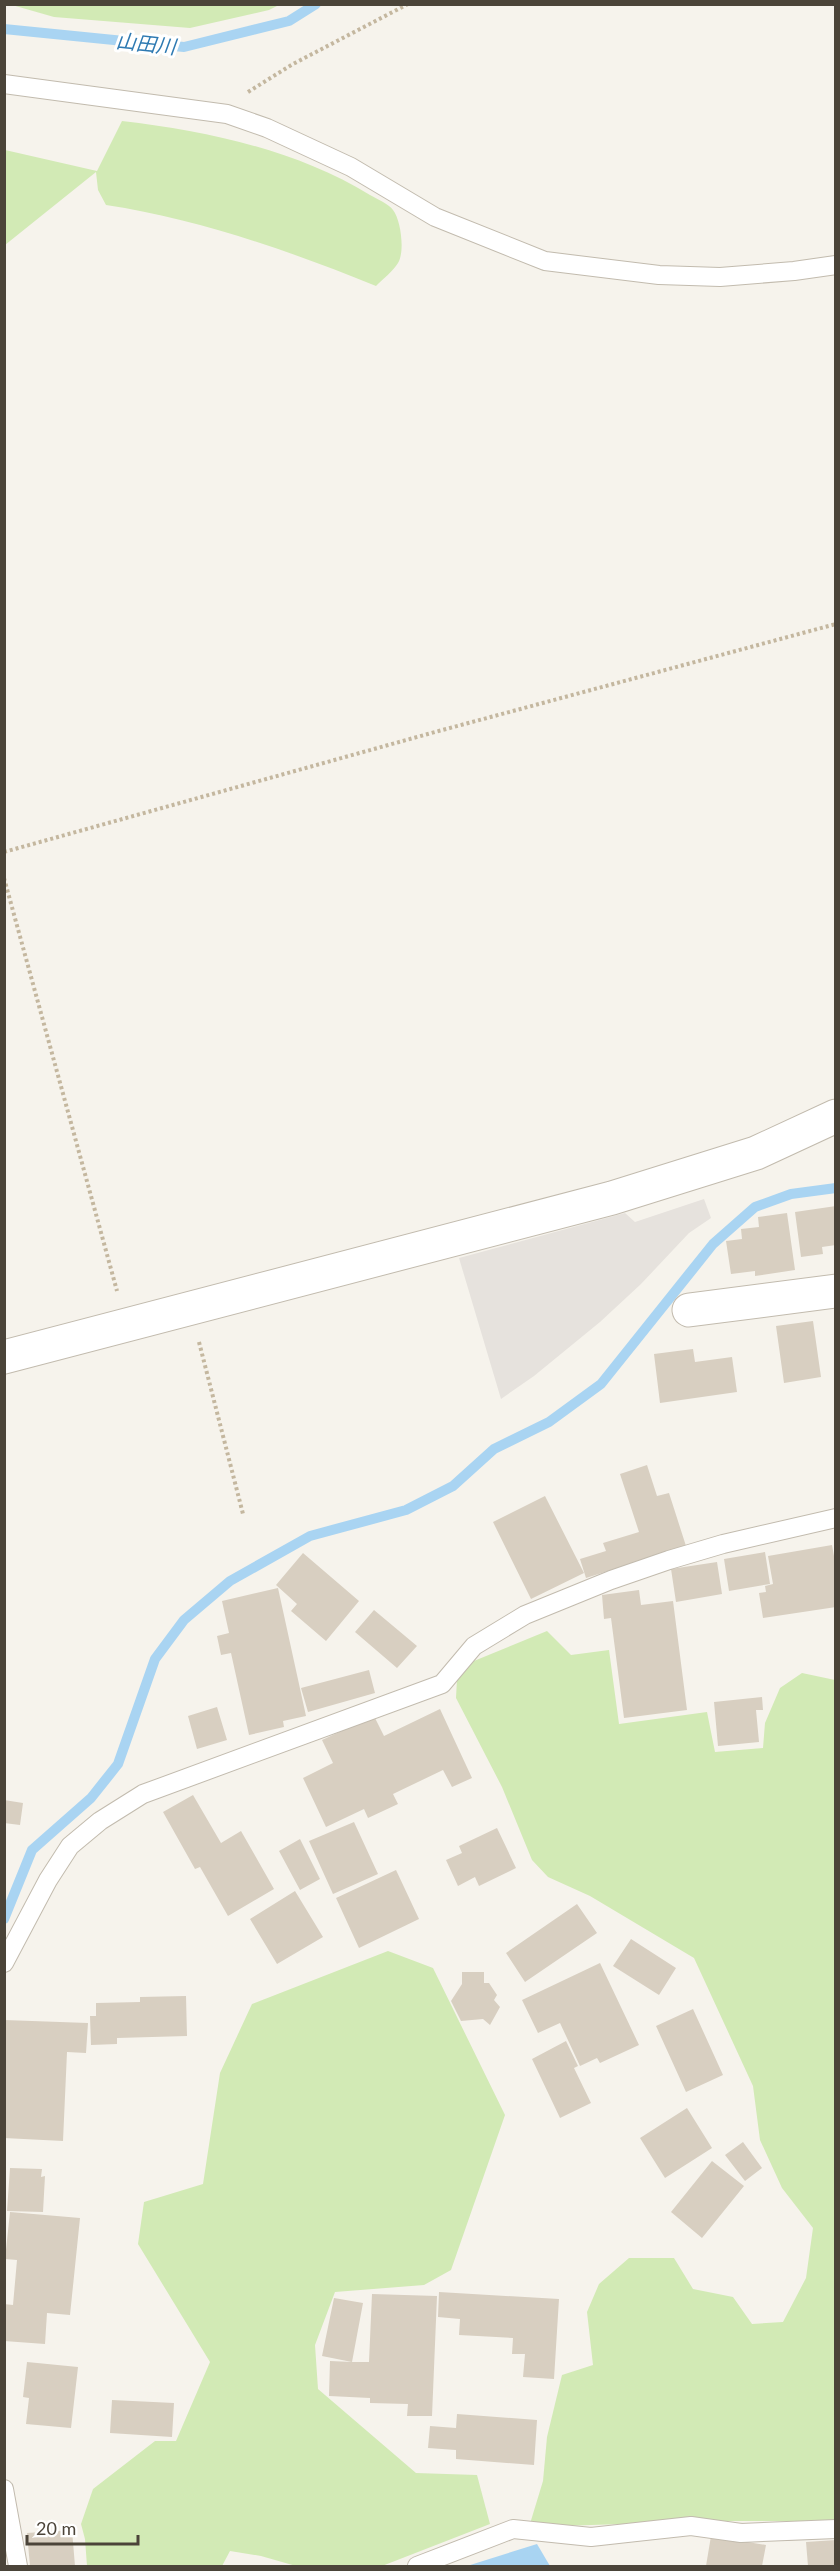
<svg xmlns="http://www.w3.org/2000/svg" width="840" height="2571" font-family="Lato,'Noto Sans JP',sans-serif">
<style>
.industrial{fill:#e6e2dd}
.green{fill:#d2eab5}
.water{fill:#a9d4f2}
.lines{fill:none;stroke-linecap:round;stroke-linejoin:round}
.stream{stroke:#a9d4f2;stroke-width:10}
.building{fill:#d8cfc1}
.lane-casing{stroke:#c2bbae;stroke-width:20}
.street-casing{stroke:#c2bbae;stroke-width:35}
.path{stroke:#c4b79f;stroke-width:4;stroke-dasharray:3 3;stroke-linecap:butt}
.lane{stroke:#fff;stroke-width:18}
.street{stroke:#fff;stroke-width:33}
.labels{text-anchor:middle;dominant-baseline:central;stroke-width:6;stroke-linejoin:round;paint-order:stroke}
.water-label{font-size:20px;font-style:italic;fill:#2e7ab2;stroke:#fff}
</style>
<rect width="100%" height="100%" fill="#f6f3ec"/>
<path class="industrial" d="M704,1199L711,1218L689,1233L641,1284L600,1322L534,1376L501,1399L459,1258L625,1213L635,1222Z"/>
<path class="green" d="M12,5H279L269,10L190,28L54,17Z
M122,121C208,131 296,150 370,195C377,199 389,204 393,210C401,220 405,252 398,263C393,271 383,279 376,286C290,251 198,219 106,205L98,190L96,172L5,245V150L97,171Z
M547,1631L571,1655L609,1650L619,1724L707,1712L715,1752L763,1748L765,1723L780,1688L802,1673L835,1680V2521H716L529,2527L543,2481L547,2437L562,2375L593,2365L587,2312L599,2284L629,2258H674L693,2289L733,2297L752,2324L783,2322L806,2278L813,2228L782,2188L760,2140L753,2086L694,1958L590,1896L548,1877L532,1860L502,1787L456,1698L457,1679L469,1663Z
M388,1951L433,1968L505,2115L451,2270L424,2285L335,2292L315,2345L318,2389L416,2473L477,2475L490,2524L382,2566H296L261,2556L230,2551L222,2566H87L85,2539L81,2524L93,2489L155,2441H176L210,2362L138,2244L144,2202L203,2184L220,2073L252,2004Z"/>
<path class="water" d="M537,2544L550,2566H467Z"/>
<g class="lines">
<path class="stream" d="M4,29L184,47L289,21L316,4
M4,1919L32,1850L91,1798L118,1764L155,1659L184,1620L230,1581L310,1536L406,1510L453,1486L494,1449L549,1422L601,1384L713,1244L755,1207L791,1194L836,1188"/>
</g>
<path class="building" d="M836,1206V1245L822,1247L823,1254L801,1257L795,1212Z
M787,1213L795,1270L755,1276V1271L731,1274L726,1241L742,1239L741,1229L759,1227L758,1217Z
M813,1321L821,1377L784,1383L776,1326Z
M693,1349L695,1362L732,1357L737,1392L660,1403L654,1354Z
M647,1465L657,1496L669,1493L686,1546L586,1578L580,1559L606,1551L603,1543L639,1532L620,1474Z
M545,1496L584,1573L531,1599L493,1522Z
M832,1545L836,1567V1607L763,1618L759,1593L766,1592L765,1586L773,1584L768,1556Z
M765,1552L770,1584L729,1591L724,1559Z
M303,1553L359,1601L326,1641L291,1611L297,1604L276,1585Z
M717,1562L722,1594L676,1602L671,1569Z
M278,1588L306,1716L283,1721L284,1727L249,1735L231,1653L221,1655L217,1636L229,1633L222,1601Z
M639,1590L641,1605L673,1601L687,1710L624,1718L611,1618L604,1619L602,1595Z
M374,1610L417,1646L397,1668L355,1632Z
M369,1670L375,1693L308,1712L301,1688Z
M762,1697L763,1710H756L759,1742L718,1746L714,1702Z
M217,1707L227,1740L197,1749L188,1716Z
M440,1709L472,1778L452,1787L443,1770L393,1794L398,1804L368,1818L364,1809L326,1827L303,1778L333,1763L322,1740L374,1716L384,1736Z
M193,1795L221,1843L241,1831L274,1889L228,1916L200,1867L195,1869L163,1812Z
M4,1800L23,1803L20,1825L4,1823Z
M354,1822L378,1874L333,1894L309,1841Z
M497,1828L516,1868L479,1886L475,1877L458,1886L446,1860L462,1853L459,1846Z
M300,1839L320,1879L300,1890L279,1851Z
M396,1870L419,1919L359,1948L336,1898Z
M295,1891L323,1937L277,1964L250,1919Z
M577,1904L597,1933L525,1982L506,1953Z
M631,1939L676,1968L659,1995L613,1966Z
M600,1963L639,2045L600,2063L597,2058L580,2066L560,2023L538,2033L522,2000Z
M462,1972H484V1983H489L497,1995L494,2000L500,2007L490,2025L483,2019L461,2021L451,2001L462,1984Z
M186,1996L187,2036L117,2038V2044L91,2045L90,2016H96V2003L140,2002V1997Z
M693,2009L723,2075L686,2092L656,2026Z
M4,2020L88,2023L86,2053L67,2052L63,2141L4,2138L6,2076H4Z
M566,2041L578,2066L574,2068L591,2103L560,2118L532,2059Z
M687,2108L712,2148L665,2178L640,2138Z
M743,2142L762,2168L745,2181L725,2155Z
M712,2161L744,2186L702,2238L671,2212Z
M10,2168L42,2169L41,2177L45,2176L43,2212L7,2211Z
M10,2212L80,2218L70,2315L47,2313L45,2344L4,2341V2304L13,2305L17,2260L5,2259Z
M439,2292L559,2299L554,2379L523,2377L525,2354H512L513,2338L459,2335L460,2319L438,2317Z
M372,2294L437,2296L432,2416H407L408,2404L370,2403V2398L329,2396L330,2361L352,2362L322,2356L334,2298L363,2303L352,2362H369Z
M27,2362L78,2367L71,2428L26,2424L29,2398L23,2397Z
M112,2400L174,2403L172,2437L110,2433Z
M457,2414L537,2420L534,2465L456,2459V2450L428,2448L430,2426L456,2428Z
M72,2530L75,2566H30L27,2533Z
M711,2536L766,2545L762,2566H706Z
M836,2540V2566H808L806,2542Z"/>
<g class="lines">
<defs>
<path id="lane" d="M4,84L227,114L267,128L351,167L435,217L545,261L659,275L720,277L794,271L836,265
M4,1963L48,1880L70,1846L100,1821L143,1794L442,1684L474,1646L525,1615L611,1580L669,1560L723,1544L836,1518
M4,2489L18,2566
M417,2566L513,2529L591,2537L691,2526L741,2533L836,2529"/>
<path id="street" d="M689,1310L836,1291
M4,1357L612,1198L756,1153L836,1116"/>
</defs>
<use href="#lane" class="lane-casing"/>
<use href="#street" class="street-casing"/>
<path class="path" d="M248,92L293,64L408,4
M4,852L435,732L836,624
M4,878L117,1291
M199,1342L243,1514"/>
<use href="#lane" class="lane"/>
<use href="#street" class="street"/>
</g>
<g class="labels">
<g class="water-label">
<text transform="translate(146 43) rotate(6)">山田川</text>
</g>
</g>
<rect width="840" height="2571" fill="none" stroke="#4b4439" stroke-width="12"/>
<path d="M27 2535v9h111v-9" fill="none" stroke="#4b4439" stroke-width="3"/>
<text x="36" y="2535" font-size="18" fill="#4b4439" stroke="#ffffff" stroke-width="4.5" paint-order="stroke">20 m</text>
</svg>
